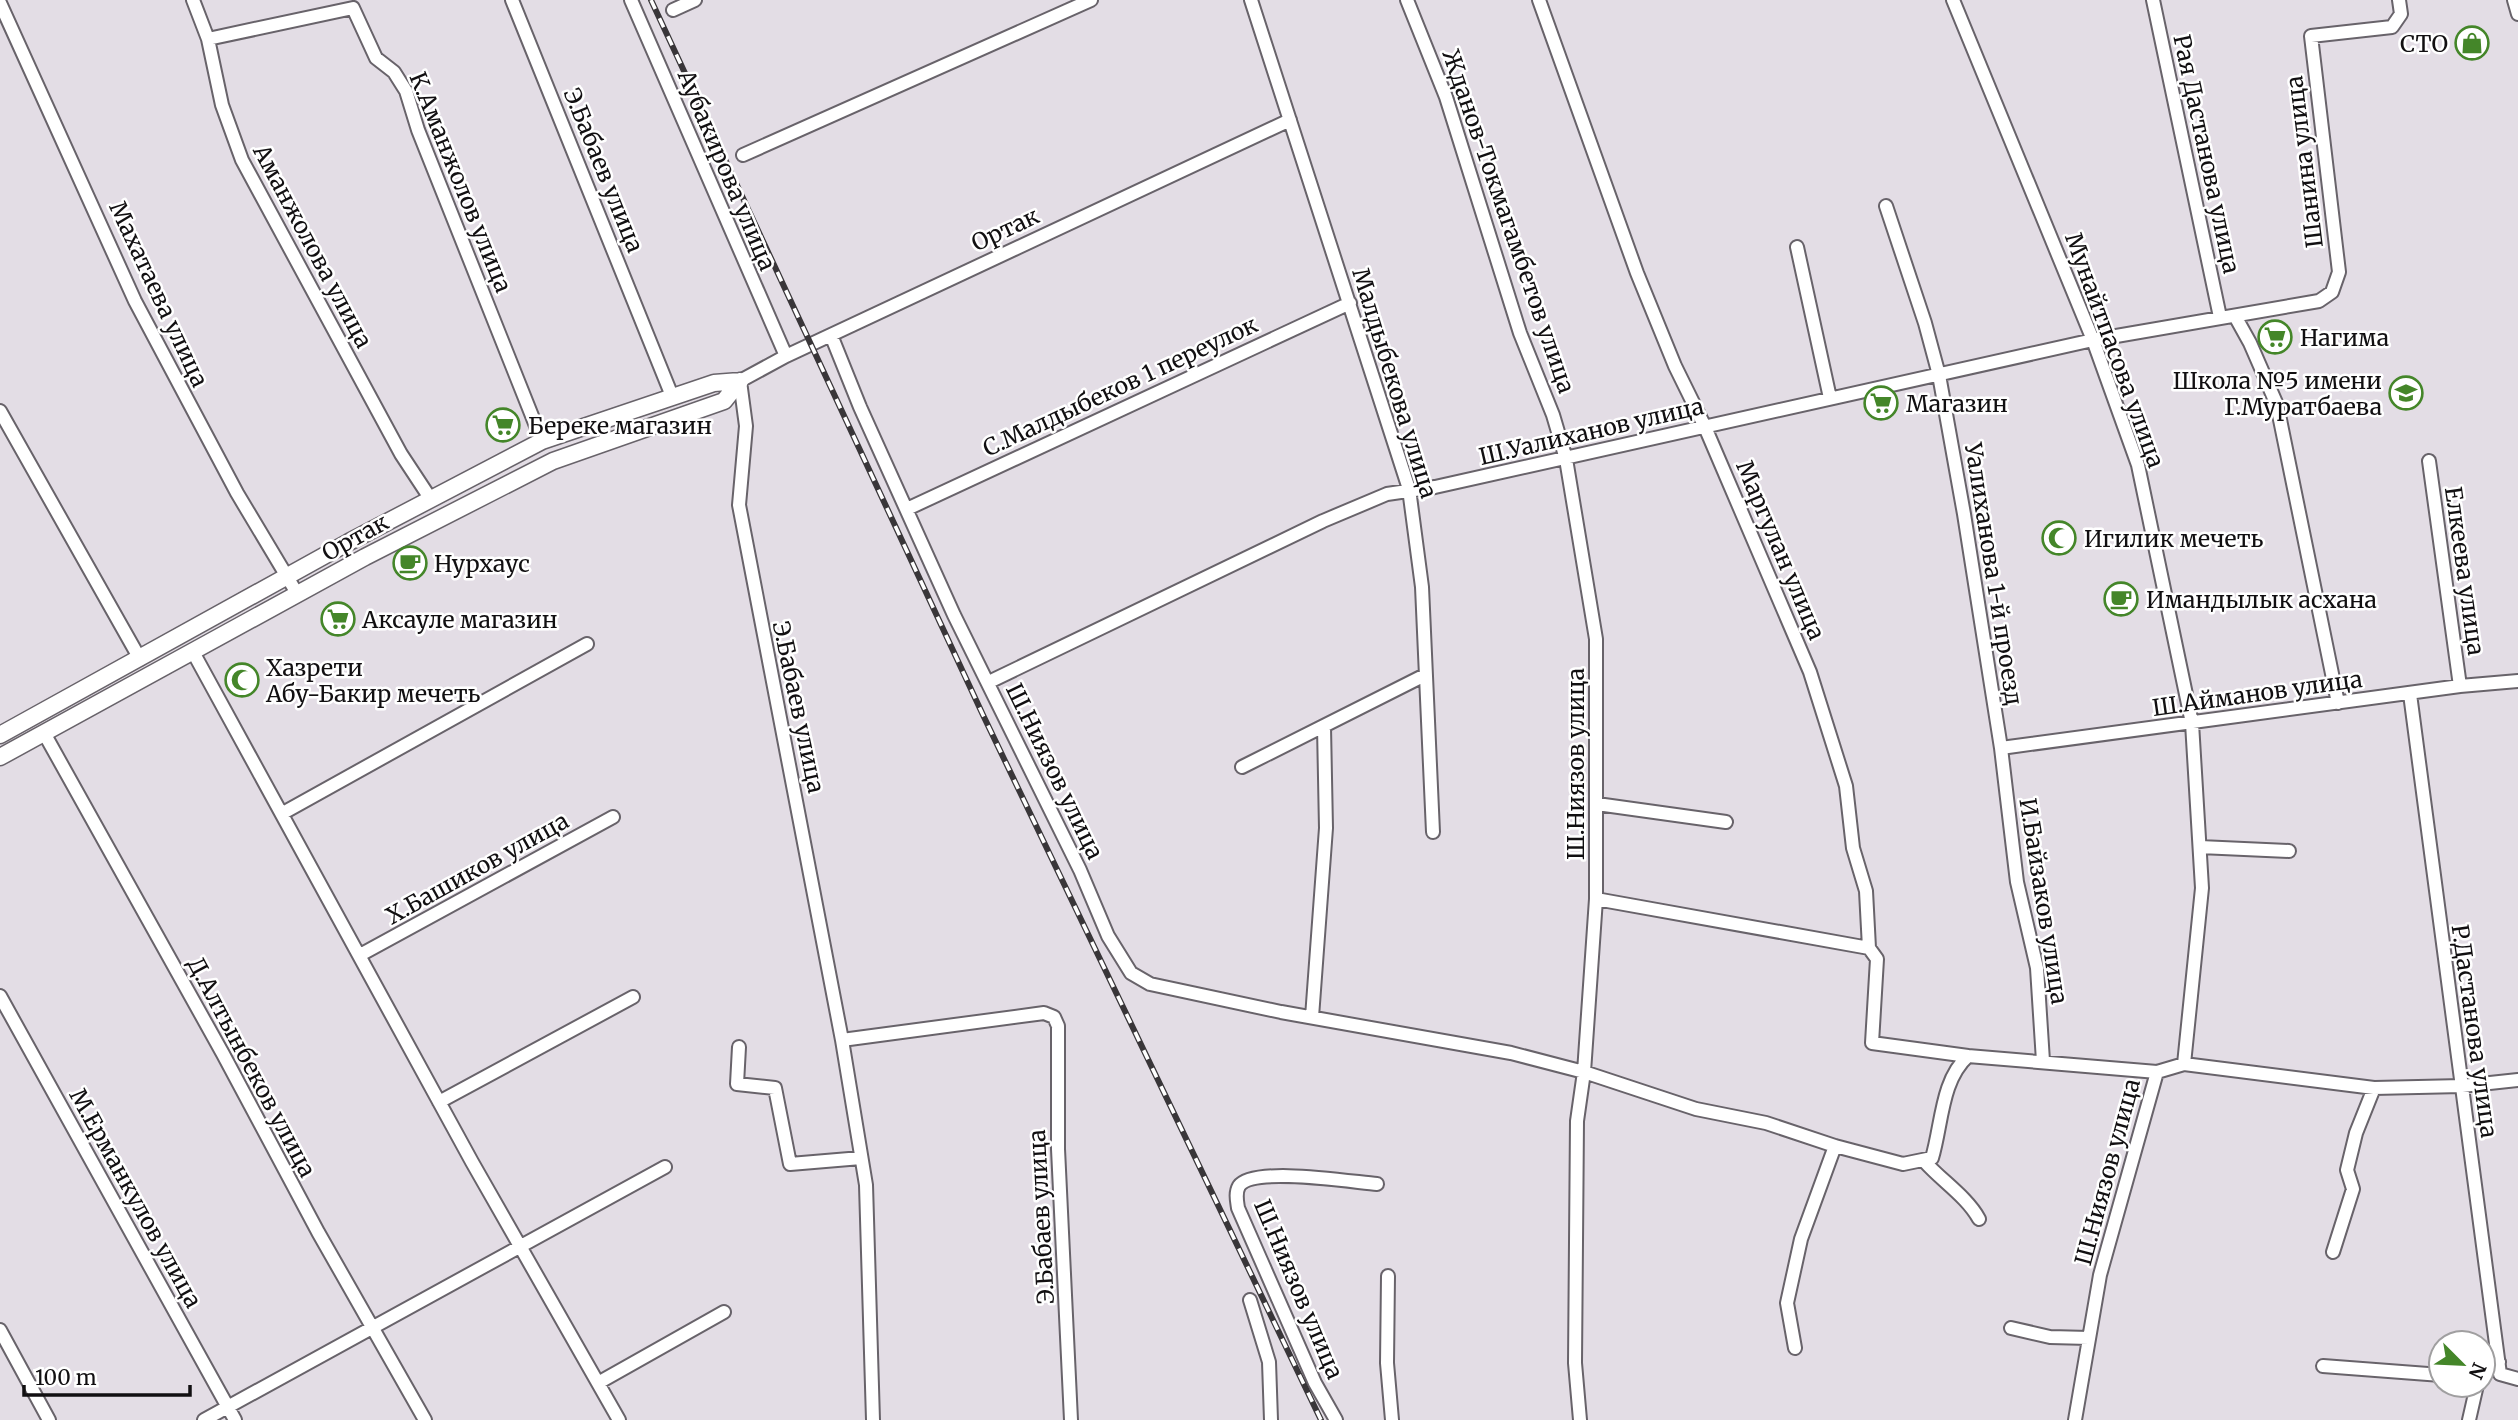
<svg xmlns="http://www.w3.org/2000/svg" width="2518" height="1420" font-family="Merriweather,serif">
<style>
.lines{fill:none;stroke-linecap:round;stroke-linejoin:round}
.minor-casing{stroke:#68636a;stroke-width:16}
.tertiary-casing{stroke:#68636a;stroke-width:19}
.minor{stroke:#fff;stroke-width:12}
.tertiary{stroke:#fff;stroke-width:16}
.rail-casing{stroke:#393639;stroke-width:6}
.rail{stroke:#fff;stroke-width:3.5;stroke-dasharray:10;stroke-linecap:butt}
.labels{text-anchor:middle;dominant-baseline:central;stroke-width:5;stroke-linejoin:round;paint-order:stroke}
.poi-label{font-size:23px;fill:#110f11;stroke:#fff;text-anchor:start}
.street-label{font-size:23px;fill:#110f11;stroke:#fff}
</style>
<rect width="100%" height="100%" fill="#e3dde5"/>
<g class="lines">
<defs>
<path id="minor" d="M193,0L208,39L222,105L242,160L401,454L430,498
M512,0L672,396
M631,0L786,356
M1251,0L1409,489L1422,587L1433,832
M1539,0L1637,273L1675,366L1705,427L1810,672L1846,786L1853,848L1866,891L1869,948L1877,959L1872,1043L1968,1056
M1953,0L2093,340L2138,465L2192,723L2202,888L2184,1064
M2153,0L2220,317
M2514,0L2518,14
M0,3L135,301L237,493L298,595
M673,10L695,0
M208,39L353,8L376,58L394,72L406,91L418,130L542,441
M743,155L1091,0
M1886,206L1925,323L1939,375L1964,514L2001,748L2017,882L2037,968L2043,1061
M1797,247L1830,398
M2235,316L2250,343L2277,405L2338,703
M831,335L860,407L954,615L1080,870L1108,936L1131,973L1150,984L1281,1012L1511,1053L1584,1072L1596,899V639L1566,459L1553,415L1520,333L1446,97L1407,0
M0,411L140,659
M2429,461L2460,686
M907,509L1350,303
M193,652L472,1162L619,1420
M989,682L1323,521L1387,494L1435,487L2093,340L2319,301L2332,292L2339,272L2311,36L2392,27L2401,14L2399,0
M2410,694L2500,1374L2518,1379
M44,733L223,1054L318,1232L425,1420
M2001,748L2460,686L2518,681
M1242,767L1425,675
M1597,804L1726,822
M283,813L587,644
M2200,847L2289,851
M1596,899L1869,948
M360,955L613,817
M0,996L235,1420
M1312,1017L1326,828L1324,727
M842,1040L1044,1013L1054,1017L1058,1026V1149L1071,1420
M739,1047L737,1084L775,1088L790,1164L861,1158
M2157,1072L2184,1064L2374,1088L2462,1086L2518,1080
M439,1102L633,997
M1925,1162C1942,1181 1967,1197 1979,1219
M2333,1252L2353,1189L2347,1170L2356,1133L2374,1088
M1388,1276L1387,1363L1392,1420
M1250,1300L1269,1362L1271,1420
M2011,1328L2050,1337L2089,1338
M0,1330L49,1420
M1795,1348L1787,1303L1801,1239L1835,1146
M2323,1366L2441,1375
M2483,1367L2499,1362
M598,1383L724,1312
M204,1420L665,1167
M873,1420L866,1185L842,1040L739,505L746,426L740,381L786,356L1290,120
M1336,1420L1315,1383L1238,1208C1237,1201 1235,1193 1239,1186C1253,1166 1352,1182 1377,1184
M1580,1420L1575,1363L1577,1121L1584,1072L1696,1109L1766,1123L1835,1146L1903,1164L1932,1158C1942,1125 1941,1080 1968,1056L2157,1072L2100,1275L2075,1420
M2469,1420L2477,1385"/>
<path id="tertiary" d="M0,735L349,542L542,441L714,383L740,381
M0,757L365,557L553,461L724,401L740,381"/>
</defs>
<use href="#minor" class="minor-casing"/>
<use href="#tertiary" class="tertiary-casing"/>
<use href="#minor" class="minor"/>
<use href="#tertiary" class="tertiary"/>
<defs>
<path id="rail" d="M651,0L983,715L1321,1420"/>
</defs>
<use href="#rail" class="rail-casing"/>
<use href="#rail" class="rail"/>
</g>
<defs>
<symbol id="shop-ring" viewBox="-11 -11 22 22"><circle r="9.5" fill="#fff" stroke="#448629" stroke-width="1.5"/><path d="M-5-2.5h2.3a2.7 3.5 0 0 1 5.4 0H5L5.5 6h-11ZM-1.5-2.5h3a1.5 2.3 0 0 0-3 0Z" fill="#448629"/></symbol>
<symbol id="supermarket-ring" viewBox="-11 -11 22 22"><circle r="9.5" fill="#fff" stroke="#448629" stroke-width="1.5"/><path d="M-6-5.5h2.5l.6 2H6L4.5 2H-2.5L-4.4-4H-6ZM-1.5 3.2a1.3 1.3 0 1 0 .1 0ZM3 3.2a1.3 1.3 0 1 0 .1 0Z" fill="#448629"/></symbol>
<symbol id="school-ring" viewBox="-11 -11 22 22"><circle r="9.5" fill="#fff" stroke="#448629" stroke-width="1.5"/><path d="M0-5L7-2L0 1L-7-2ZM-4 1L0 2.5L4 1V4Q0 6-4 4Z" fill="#448629"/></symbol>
<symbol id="mosque-ring" viewBox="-11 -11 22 22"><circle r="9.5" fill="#fff" stroke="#448629" stroke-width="1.5"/><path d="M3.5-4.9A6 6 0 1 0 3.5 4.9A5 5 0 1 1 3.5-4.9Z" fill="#448629"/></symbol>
<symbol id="cafe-ring" viewBox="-11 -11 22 22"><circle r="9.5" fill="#fff" stroke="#448629" stroke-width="1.5"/><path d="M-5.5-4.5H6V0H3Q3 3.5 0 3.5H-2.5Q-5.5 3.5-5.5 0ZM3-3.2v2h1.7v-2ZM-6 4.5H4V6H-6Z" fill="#448629"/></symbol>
</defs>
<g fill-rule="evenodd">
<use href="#shop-ring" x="2453" y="24" width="38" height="38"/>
<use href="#supermarket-ring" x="2256" y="318" width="38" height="38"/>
<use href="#school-ring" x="2387" y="374" width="38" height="38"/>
<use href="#supermarket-ring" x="1862" y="384" width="38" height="38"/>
<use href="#supermarket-ring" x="484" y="406" width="38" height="38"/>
<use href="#mosque-ring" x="2040" y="519" width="38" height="38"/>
<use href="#cafe-ring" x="391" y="544" width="38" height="38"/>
<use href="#cafe-ring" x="2102" y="580" width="38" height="38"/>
<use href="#supermarket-ring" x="319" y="600" width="38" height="38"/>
<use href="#mosque-ring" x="223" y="661" width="38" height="38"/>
</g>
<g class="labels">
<g class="poi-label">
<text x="2448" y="43" text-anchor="end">СТО</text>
<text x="2300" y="337">Нагима</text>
<text x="2382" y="380" text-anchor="end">Школа №5 имени<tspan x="2382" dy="26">Г.Муратбаева</tspan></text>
<text x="1906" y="403">Магазин</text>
<text x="528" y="425">Береке магазин</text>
<text x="2084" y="538">Игилик мечеть</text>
<text x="434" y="563">Нурхаус</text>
<text x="2146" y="599">Имандылык асхана</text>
<text x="362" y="619">Аксауле магазин</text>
<text x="266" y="667">Хазрети<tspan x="266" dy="26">Абу-Бакир мечеть</tspan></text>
</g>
<g class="street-label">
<text transform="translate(2207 154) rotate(78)">Рая Дастанова улица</text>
<text transform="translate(2304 162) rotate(-97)">Шанина улица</text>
<text transform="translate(604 170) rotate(68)">Э.Бабаев улица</text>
<text transform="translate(727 170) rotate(67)">Аубакирова улица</text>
<text transform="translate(461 182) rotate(68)">К.Аманжолов улица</text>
<text transform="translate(1509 221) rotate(71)">Жданов-Токмагамбетов улица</text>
<text transform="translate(1005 229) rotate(-25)">Ортак</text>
<text transform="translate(313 246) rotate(62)">Аманжолова улица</text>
<text transform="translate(159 294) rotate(65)">Махатаева улица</text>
<text transform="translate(2115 350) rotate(70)">Мунайтпасова улица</text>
<text transform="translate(1395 383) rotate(73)">Малдыбекова улица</text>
<text transform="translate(1120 386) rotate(-25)">С.Малдыбеков 1 переулок</text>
<text transform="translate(1591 431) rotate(-13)">Ш.Уалиханов улица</text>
<text transform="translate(355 537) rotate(-29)">Ортак</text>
<text transform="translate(1781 550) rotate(67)">Маргулан улица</text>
<text transform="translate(2465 571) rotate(82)">Елкеева улица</text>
<text transform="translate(1994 574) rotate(81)">Уалиханова 1-й проезд</text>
<text transform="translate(2257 693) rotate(-8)">Ш.Айманов улица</text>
<text transform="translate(799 707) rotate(78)">Э.Бабаев улица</text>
<text transform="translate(1575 764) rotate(-90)">Ш.Ниязов улица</text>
<text transform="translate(1055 771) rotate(64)">Ш.Ниязов улица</text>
<text transform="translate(477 868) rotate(-29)">Х.Башиков улица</text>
<text transform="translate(2044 901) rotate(81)">И.Байзаков улица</text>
<text transform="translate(2475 1031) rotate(82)">Р.Дастанова улица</text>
<text transform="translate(252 1067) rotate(62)">Д.Алтынбеков улица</text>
<text transform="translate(2107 1172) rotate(-75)">Ш.Ниязов улица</text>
<text transform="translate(136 1198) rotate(61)">М.Ерманкулов улица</text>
<text transform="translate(1041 1217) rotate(-93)">Э.Бабаев улица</text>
<text transform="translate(1299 1289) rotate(67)">Ш.Ниязов улица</text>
</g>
</g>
<g transform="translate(2462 1364) rotate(114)"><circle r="33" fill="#ffffff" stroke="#a09fa0" stroke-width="2"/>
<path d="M0-5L12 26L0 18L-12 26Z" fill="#448629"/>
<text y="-10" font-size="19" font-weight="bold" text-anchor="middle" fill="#110f11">N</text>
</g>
<path d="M24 1385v10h166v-10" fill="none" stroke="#110f11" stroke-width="3.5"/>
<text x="35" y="1385" font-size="21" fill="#110f11" stroke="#ffffff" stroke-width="5" paint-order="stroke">100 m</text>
</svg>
